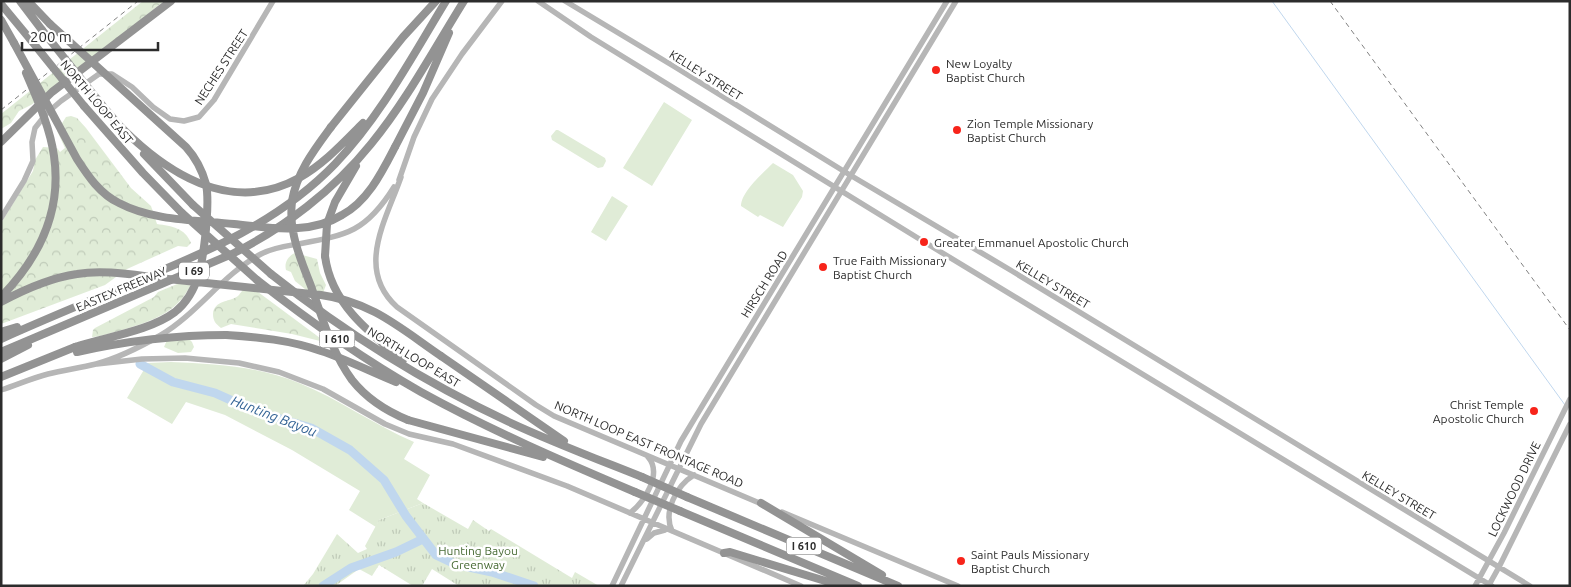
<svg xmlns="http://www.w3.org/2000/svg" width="1571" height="587" font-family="Ubuntu,sans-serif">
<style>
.green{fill:#e0ecd7}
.forest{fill:url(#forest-crowns)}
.park{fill:url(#park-tufts)}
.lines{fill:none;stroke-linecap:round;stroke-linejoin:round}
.stream{stroke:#c0d7ee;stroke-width:1}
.river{stroke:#c0d7ee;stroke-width:9}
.secondary{stroke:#b6b6b6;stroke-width:5.5}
.highway{stroke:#939393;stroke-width:8}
.rail{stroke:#818181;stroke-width:1;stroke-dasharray:5 4;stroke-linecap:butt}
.highway-bridge{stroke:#939393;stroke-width:8}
.poi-dot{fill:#f7241a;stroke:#fff;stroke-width:2}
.labels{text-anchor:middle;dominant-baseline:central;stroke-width:5;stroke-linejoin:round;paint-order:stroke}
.shield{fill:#fff;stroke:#6b6b6b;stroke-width:1}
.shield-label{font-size:11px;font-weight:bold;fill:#2c2c2c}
.poi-label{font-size:12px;fill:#2c2c2c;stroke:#fff;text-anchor:start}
.street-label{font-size:12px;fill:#2c2c2c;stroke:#fff}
.park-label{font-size:12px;fill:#486b35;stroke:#fff}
.water-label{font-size:14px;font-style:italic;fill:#336395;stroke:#fff}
</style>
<defs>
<pattern id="forest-crowns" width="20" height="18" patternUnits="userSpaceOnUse" patternTransform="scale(1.25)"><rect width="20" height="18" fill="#e0ecd7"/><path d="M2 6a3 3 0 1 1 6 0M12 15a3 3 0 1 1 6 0" fill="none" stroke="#c0cbb9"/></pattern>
<pattern id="park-tufts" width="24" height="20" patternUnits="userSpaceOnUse" patternTransform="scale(1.25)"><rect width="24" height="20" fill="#e0ecd7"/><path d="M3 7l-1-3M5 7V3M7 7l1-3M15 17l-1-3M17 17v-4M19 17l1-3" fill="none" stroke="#c0cbb9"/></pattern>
</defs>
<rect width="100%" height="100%" fill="#fff"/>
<path class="green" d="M664,102L692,120L652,186L623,168Z
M556,130H558L605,158L606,161L603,167L598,168L552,140L551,136Z
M773,163L793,175L803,191L802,197L783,227L760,215L758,217L741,206C741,192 763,173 773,163Z
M612,196L628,206L606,241L591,232Z
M171,362C215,364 258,366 299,383C339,399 374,425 414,442L404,459L430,475L417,499L423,503L379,520L376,527L349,510L360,491L292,450L225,415L186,402L172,424L127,398L148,363Z"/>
<path class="forest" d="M143,1H164L55,88L31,105L19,111L11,123L1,129V114Z
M71,116L77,118L86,128L131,188L151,206L157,224C172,226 185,228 191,243L187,247L178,246L127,269L105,285L1,324V223L33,171L35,160L43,147L57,148L60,152L65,148L57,131L66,117Z
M295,253L317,259L320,273L326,285L323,293H310L295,281L291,272L286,270C284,263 288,256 295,253Z
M194,277C181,312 155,320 122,330C113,332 101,337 92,337L93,330L95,328L154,297L158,292Z
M243,289L258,292L320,338V341L292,334L231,324L221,328C216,324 213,321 213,314C214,300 230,302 238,296C239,295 243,290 243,289Z
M188,338L192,342L194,347L191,352L178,353L164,347L167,340Z"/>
<path class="park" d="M423,503L468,529L473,520L489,531L491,529L572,578L575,572L599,586H459L432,569L422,586H413L379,565L372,576L359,569L335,586H303L313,574L337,534L358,553L367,549L365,546L379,520Z"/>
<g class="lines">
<path class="stream" d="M1272,1L1565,405"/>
<path class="river" d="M140,364L173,382L215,393L257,412L311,428L350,450L384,480L406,516L436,555L455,564L492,572L534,586
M323,586L351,568L396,552L423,539"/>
<path class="secondary" d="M538,1L591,37L921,240L1492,586
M565,1L675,67L850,175L1012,271L1530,586
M401,177C386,220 355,269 397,307L536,405L554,416L764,505
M399,180L414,137L432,99L462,54L502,1
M1,218L24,181L33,161L32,142L35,128L47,113L61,101L99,74H112L132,87L153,107L170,119L184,121L199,117L214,100L273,1
M97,364L142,359L185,358L239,363L279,372L323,389L385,424L409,434L453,444L567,486L801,586
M1,390C17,385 32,378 48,374C64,370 80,368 96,364C118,358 142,346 161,335C198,313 223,274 261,254C272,248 286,246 298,244C347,235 366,232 394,187
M782,512L958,586
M630,513C644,502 663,474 648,457
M672,531C663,512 676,486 694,475
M647,539L654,533L665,530
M1489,585L1499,567L1570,424
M612,586L681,441L947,1
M621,586L701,424L956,1
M1475,586L1504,533L1570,399"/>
<path class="highway" d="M20,1L42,30
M28,1L50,24
M1,4L30,39
M1,20L14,43
M97,99L119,125
M84,106L143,173L182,213
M116,122C164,172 230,216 299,178C324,164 343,143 363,123
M331,127L403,37L436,1
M1,142L52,92L171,1
M395,147L423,93L449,33
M144,154L193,205
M327,224L335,202L356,166
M325,256C331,303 368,332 403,360
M271,274C344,332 424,382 509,422C552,442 597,459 642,477
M257,280C309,321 363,359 421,392C490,430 562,461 635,492
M1,332L17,327
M226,335C258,337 290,340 321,351C346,359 371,372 396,382
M1,339C45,319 90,301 134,282C207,252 279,222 335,164C380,117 412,57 446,1
M1,352L232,254C284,228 334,190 371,144C407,100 434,49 464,1
M441,356L564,441
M1,359L28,345
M1,377L75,347
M408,420L543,457
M687,497L898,586
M761,503L882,575
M680,511L858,586
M724,553L730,552L842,586"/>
<path class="rail" d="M1330,1L1570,330
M1,110L138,1"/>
<path class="highway-bridge" d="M50,24L186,147C196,158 202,170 206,184C209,199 207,214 206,229C203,259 200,292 175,312C150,331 105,337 75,347
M42,30L97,99
M30,39L84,106
M14,43L77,159C88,176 100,194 119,203C153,221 196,220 234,224C255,226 277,230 298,228C314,227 329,223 342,215C368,201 382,172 395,147
M331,127C314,150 297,172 292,201C291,211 291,221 293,231C296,250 304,268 311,286C322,317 332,353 352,380C367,399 386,411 408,420
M193,205L271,274
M182,213L257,280
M325,256L327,224
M1,297C39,258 62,211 54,156C50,127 37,99 26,73
M1,302C25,289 50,278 77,274C106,269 138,276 168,279C219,284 270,290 321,295C372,302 400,328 441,356
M77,352C126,341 175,335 226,335
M642,477L687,497
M635,492L680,511"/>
</g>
<g class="poi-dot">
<circle cx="936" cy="70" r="5"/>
<circle cx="957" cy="130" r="5"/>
<circle cx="924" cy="242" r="5"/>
<circle cx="823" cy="267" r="5"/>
<circle cx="1534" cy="411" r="5"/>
<circle cx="961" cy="561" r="5"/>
</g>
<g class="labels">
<g class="shield">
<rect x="179" y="262.5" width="30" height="17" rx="4"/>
<rect x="319.5" y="330.5" width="35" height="17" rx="4"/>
<rect x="786.5" y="537.5" width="35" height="17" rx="4"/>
</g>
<g class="shield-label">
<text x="194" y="271">I 69</text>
<text x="337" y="339">I 610</text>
<text x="804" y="546">I 610</text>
</g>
<g class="poi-label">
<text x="946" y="63">New Loyalty<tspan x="946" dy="14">Baptist Church</tspan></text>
<text x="967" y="123">Zion Temple Missionary<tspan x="967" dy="14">Baptist Church</tspan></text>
<text x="934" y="242">Greater Emmanuel Apostolic Church</text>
<text x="833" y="260">True Faith Missionary<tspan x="833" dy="14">Baptist Church</tspan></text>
<text x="1524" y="404" text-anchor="end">Christ Temple<tspan x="1524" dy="14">Apostolic Church</tspan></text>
<text x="971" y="554">Saint Pauls Missionary<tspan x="971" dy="14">Baptist Church</tspan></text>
</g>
<g class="street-label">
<text transform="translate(221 67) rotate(-57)">NECHES STREET</text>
<text transform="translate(706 75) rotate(32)">KELLEY STREET</text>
<text transform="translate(97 102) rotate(50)">NORTH LOOP EAST</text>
<text transform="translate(764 284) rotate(-58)">HIRSCH ROAD</text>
<text transform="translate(1053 284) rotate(31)">KELLEY STREET</text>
<text transform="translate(121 289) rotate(-23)">EASTEX FREEWAY</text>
<text transform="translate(414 357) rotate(31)">NORTH LOOP EAST</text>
<text transform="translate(649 444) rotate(23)">NORTH LOOP EAST FRONTAGE ROAD</text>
<text transform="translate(1514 489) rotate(-64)">LOCKWOOD DRIVE</text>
<text transform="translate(1399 495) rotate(31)">KELLEY STREET</text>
</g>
<g class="park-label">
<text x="478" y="550">Hunting Bayou<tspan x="478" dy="14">Greenway</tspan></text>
</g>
<g class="water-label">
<text transform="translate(274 416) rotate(21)">Hunting Bayou</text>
</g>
</g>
<rect width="1571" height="587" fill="none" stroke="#2c2c2c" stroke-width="5"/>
<path d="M22 42v8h136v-8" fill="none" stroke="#2c2c2c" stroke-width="2.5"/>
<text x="30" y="42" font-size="15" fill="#2c2c2c" stroke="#ffffff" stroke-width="4" paint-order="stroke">200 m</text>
</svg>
